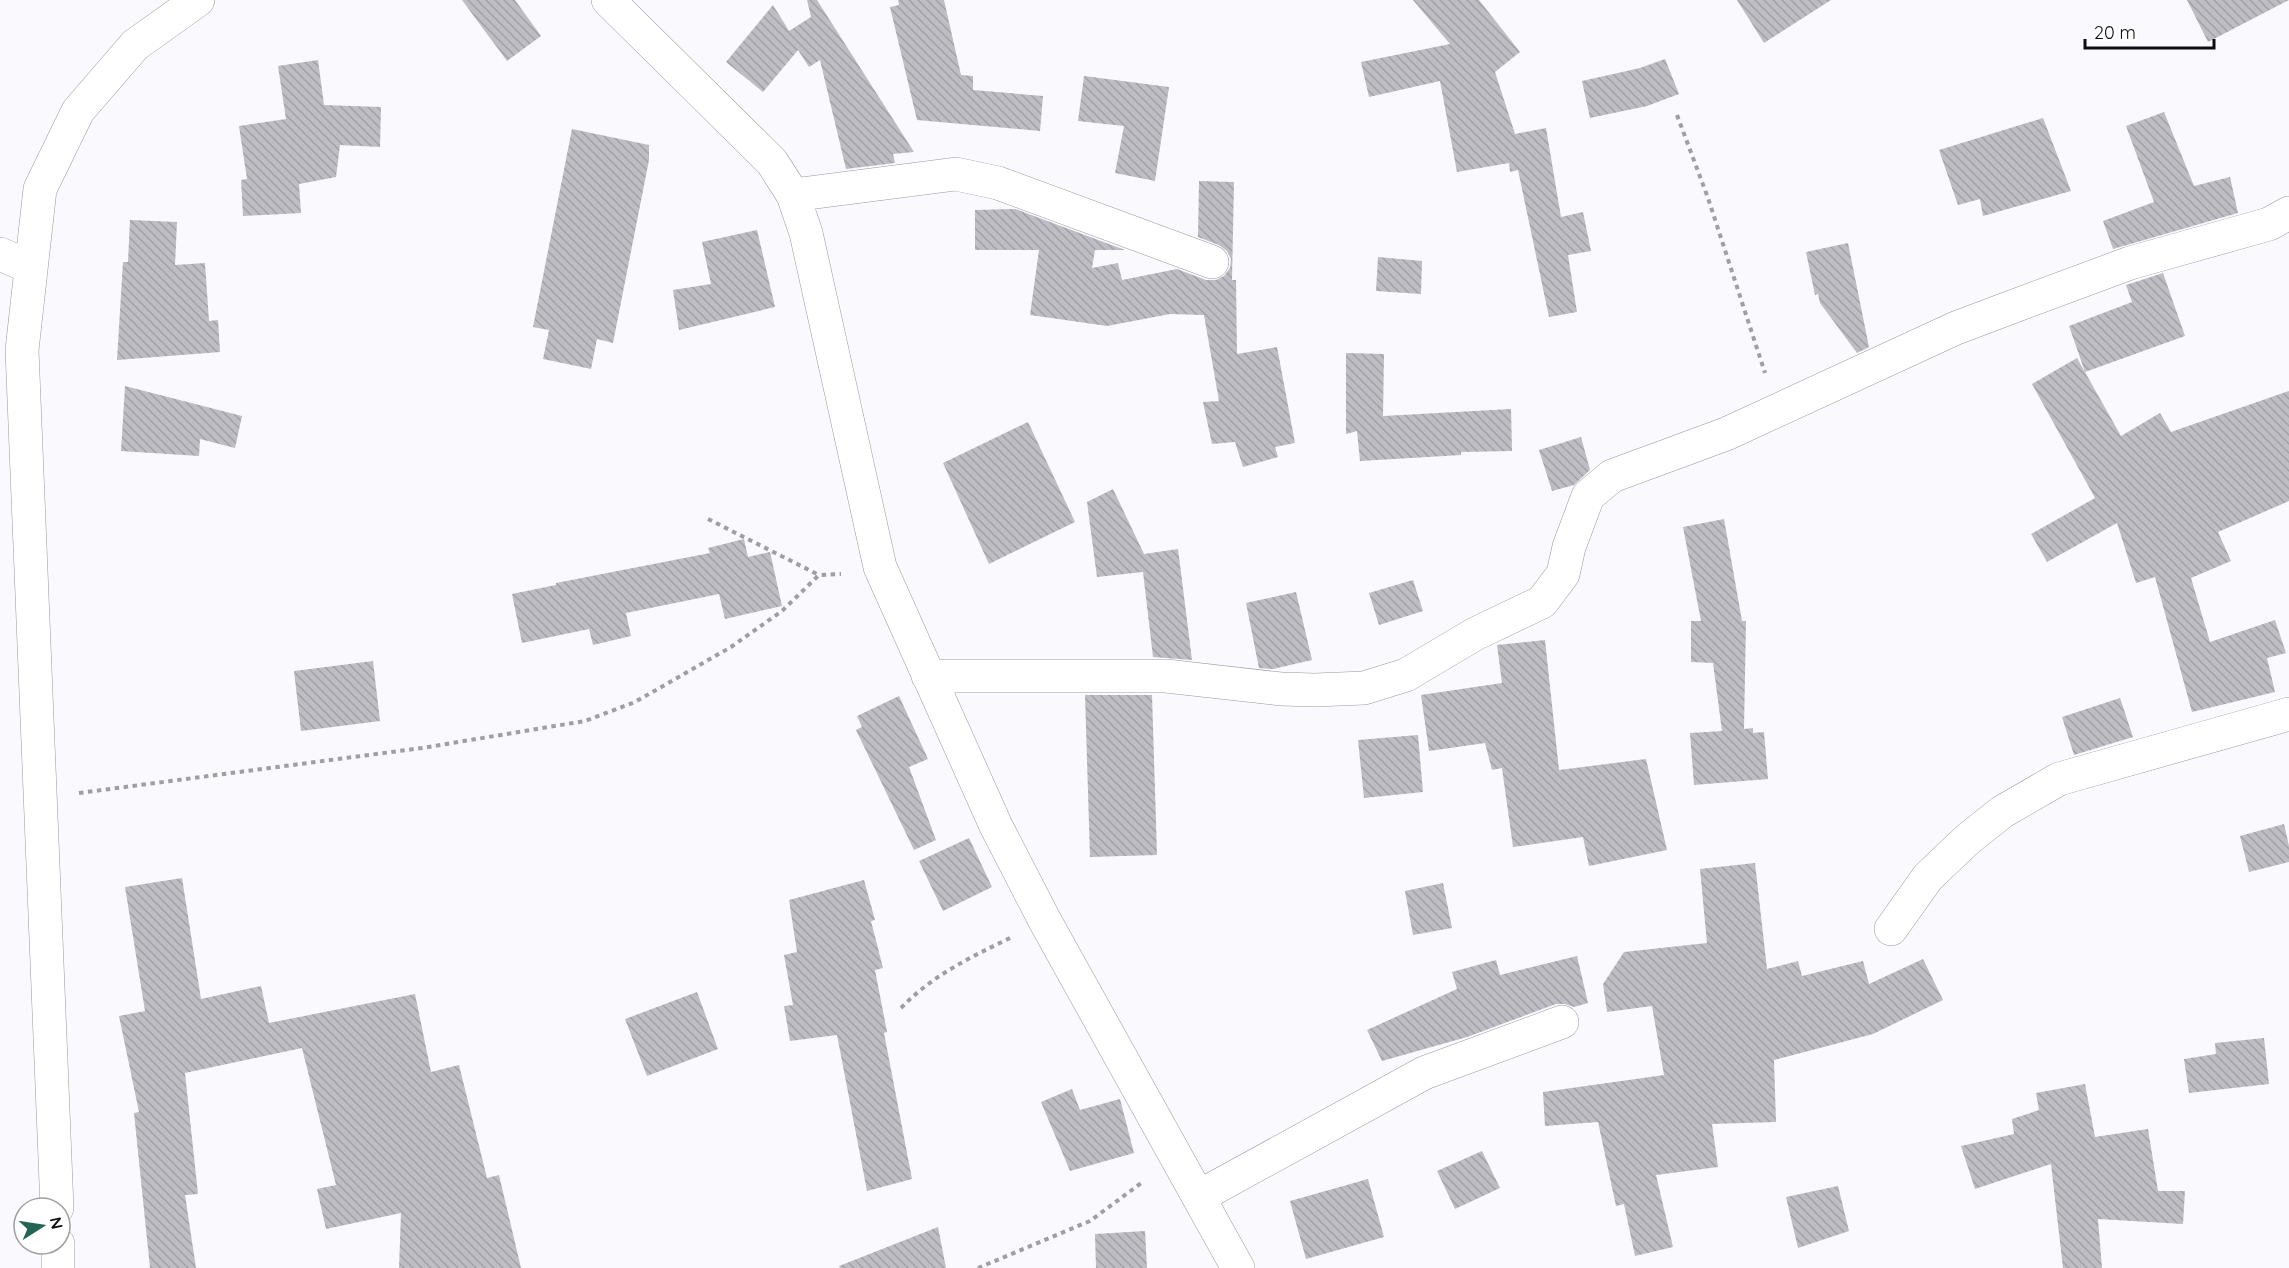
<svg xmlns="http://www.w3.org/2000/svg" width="2289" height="1268" font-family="Quicksand,sans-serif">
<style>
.building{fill:url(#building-back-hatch)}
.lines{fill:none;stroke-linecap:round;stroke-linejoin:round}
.minor-casing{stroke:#99999f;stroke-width:34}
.path{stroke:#9f9fa3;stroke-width:4;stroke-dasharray:4.5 4.5;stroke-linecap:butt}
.minor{stroke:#fff;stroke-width:33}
</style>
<defs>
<pattern id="building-back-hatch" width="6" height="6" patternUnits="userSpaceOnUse" patternTransform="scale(1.5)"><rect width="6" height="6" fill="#bebdc3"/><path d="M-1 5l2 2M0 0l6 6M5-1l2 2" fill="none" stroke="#a2a1a6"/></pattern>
</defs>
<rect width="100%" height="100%" fill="#f9f9fe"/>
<path class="building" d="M462,0H515L541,36L507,61Z
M807,0H817L914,152L893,154L895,163L846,169L820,60L809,67L798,50L763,92L726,62L773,5L789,31L811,17Z
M898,0H944L961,75L973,76V90L1043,96L1040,131L917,120L890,7L899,5Z
M1413,0H1479L1520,52L1495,72L1515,134L1546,128L1561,217L1583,212L1591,251L1568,255L1577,312L1549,317L1518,170L1510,172L1509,163L1457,172L1440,81L1369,97L1361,62L1450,44Z
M1737,0H1831L1764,43Z
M2187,0H2289L2208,42Z
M1665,59L1679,94L1647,106L1590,118L1582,81L1640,68Z
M318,60L324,105L381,107L380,147L340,145L336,177L299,184L301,213L243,216L241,180L247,179L239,126L286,119L278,66Z
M1084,76L1169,87L1155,181L1115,173L1124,126L1078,121Z
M2164,112L2194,186L2230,177L2238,213L2113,249L2103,221L2154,202L2126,126Z
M2043,118L2071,191L1983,216L1980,199L1958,205L1939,150Z
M572,129L649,145V160L613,343L597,339L591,369L543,359L549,330L533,327Z
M1199,181L1234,182L1232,280H1236L1237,354L1277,347L1295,443L1275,447L1278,457L1243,467L1235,442L1212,444L1203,402L1219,401L1204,315L1170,314L1107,326L1030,315L1039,250H975V210L1015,209L1125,250H1095L1092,268L1118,263L1122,280L1177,269L1206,280H1216L1224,276L1230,268L1231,259L1227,251L1219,245L1198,237Z
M130,220L177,222L175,265L205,263L209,321L218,320L220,352L117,360L123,262H128Z
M757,230L775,307L679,330L673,290L711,284L702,242Z
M1848,243L1869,347L1857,353L1820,303L1818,294L1815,295L1806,252Z
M1378,257L1422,261L1421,294L1376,291Z
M2163,273L2185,336L2085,372L2069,326L2132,302L2126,285Z
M1346,353L1384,354L1383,416L1511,409L1512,451L1461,452V455L1360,461L1357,431L1346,434Z
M2077,358L2121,436L2160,413L2171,432L2289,391V501L2218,532L2231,561L2191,578L2210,642L2275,620L2286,653L2267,658L2275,692L2192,712L2155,577L2136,583L2117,523L2047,562L2031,534L2095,498L2032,384Z
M125,386L242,416L235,448L200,439L199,456L121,451Z
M1028,422L1075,522L989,564L943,463Z
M1581,437L1590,470L1574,485L1552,491L1539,450Z
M1113,489L1144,554L1178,549L1192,660L1153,657L1143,572L1097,577L1087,502Z
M1724,519L1742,621H1746L1744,729L1753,728V733L1764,732L1768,779L1694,785L1690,733L1722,731L1713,663L1691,662V621H1701L1683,527Z
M744,539L748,557L770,552L782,606L725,619L719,594L626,613L631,636L593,645L589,629L522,643L512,594L556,585V583L710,553L708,548Z
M1413,580L1423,611L1379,625L1369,593Z
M1296,592L1312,660L1273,669L1259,668L1246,603Z
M1545,640L1559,770L1646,759L1667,850L1589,866L1583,837L1513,847L1502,768L1492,770L1485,743L1429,751L1421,695L1502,683L1497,645Z
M373,661L380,721L301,731L294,671Z
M1085,695H1152L1157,855L1090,857Z
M899,696L928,759L909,767L936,840L914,850L856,730L862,727L857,716Z
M2120,698L2133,737L2074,755L2062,717Z
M1418,735L1423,792L1364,798L1358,740Z
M2284,824L2289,846V862L2249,872L2240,836Z
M969,838L992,887L943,911L919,861Z
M1755,863L1767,969L1798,961L1802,976L1863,961L1869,984L1923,959L1943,1000L1873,1034L1774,1060L1776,1122L1712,1124L1718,1167L1656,1175L1673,1247L1635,1256L1624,1204L1616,1206L1598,1122L1545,1126L1543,1092L1664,1075L1652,1006L1607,1012L1603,984L1624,952L1707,943L1700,869Z
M182,878L201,999L261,986L269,1023L415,994L431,1072L459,1065L487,1178L499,1175L521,1268H399L401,1213L326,1229L317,1189L336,1185L302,1048L185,1073L198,1194L185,1195L196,1268H150L134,1113L139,1112L119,1016L145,1011L125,887Z
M864,880L875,920L871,921L883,968L875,970L887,1032L884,1033L912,1179L867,1191L837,1035L790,1041L784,1006L793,1005L784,955L797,952L789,900Z
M1443,883L1452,928L1413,935L1405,891Z
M1577,956L1588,1003L1574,1007L1565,1004H1556L1467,1037L1382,1061L1367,1030L1457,989L1452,972L1496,960L1500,975Z
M697,992L718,1049L647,1076L625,1019Z
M2264,1038L2269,1084L2189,1093L2184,1059L2216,1054L2215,1043Z
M2085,1084L2095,1137L2148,1129L2158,1191H2185L2183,1224L2098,1219L2102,1268H2063L2051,1164L1975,1189L1961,1146L2014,1134L2012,1119L2039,1110L2036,1093Z
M1072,1089L1080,1110L1120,1099L1134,1153L1070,1171L1041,1102Z
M1482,1151L1500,1188L1455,1209L1437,1171Z
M1368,1179L1384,1237L1306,1259L1290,1201Z
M1838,1186L1849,1231L1798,1248L1786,1197Z
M938,1227L946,1268H840L839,1266Z
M1145,1231L1147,1268H1096L1095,1234Z"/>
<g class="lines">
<defs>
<path id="minor" d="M608,0L772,162L793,195L806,233L880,567L996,826L1045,921L1238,1268
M793,195L956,174L998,183L1212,262
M0,254L30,267
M928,676H1166L1281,689L1315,690L1364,688L1406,675L1475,634L1542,602L1563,574L1569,547L1588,496L1612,476L1726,434L1956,328L2009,308L2130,263L2269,224L2289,213
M1891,929L1928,877L1968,839L2002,812L2059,779L2289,714
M1200,1196L1424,1073L1562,1022
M57,1208L22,350L40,189L78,111L135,45L198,0
M58,1268V1244"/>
</defs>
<use href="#minor" class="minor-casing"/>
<path class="path" d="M1677,115L1708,198L1765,373
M708,519L819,575
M79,793L422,748L585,721L635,702L731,647L782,611L819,575L841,574
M901,1008C933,975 969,958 1010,938
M978,1268L1090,1221L1144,1181"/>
<use href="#minor" class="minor"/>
</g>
<g transform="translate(42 1226) rotate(78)"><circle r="28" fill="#ffffff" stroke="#9f9f9f" stroke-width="1.5"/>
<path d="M0-4.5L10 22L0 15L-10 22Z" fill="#236555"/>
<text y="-9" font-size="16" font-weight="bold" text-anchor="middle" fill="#0e0e10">N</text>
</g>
<path d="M2085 39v9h129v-9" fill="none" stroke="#0e0e10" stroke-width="3"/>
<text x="2094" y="39" font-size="18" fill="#0e0e10" stroke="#ffffff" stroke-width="4.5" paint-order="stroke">20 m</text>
</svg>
